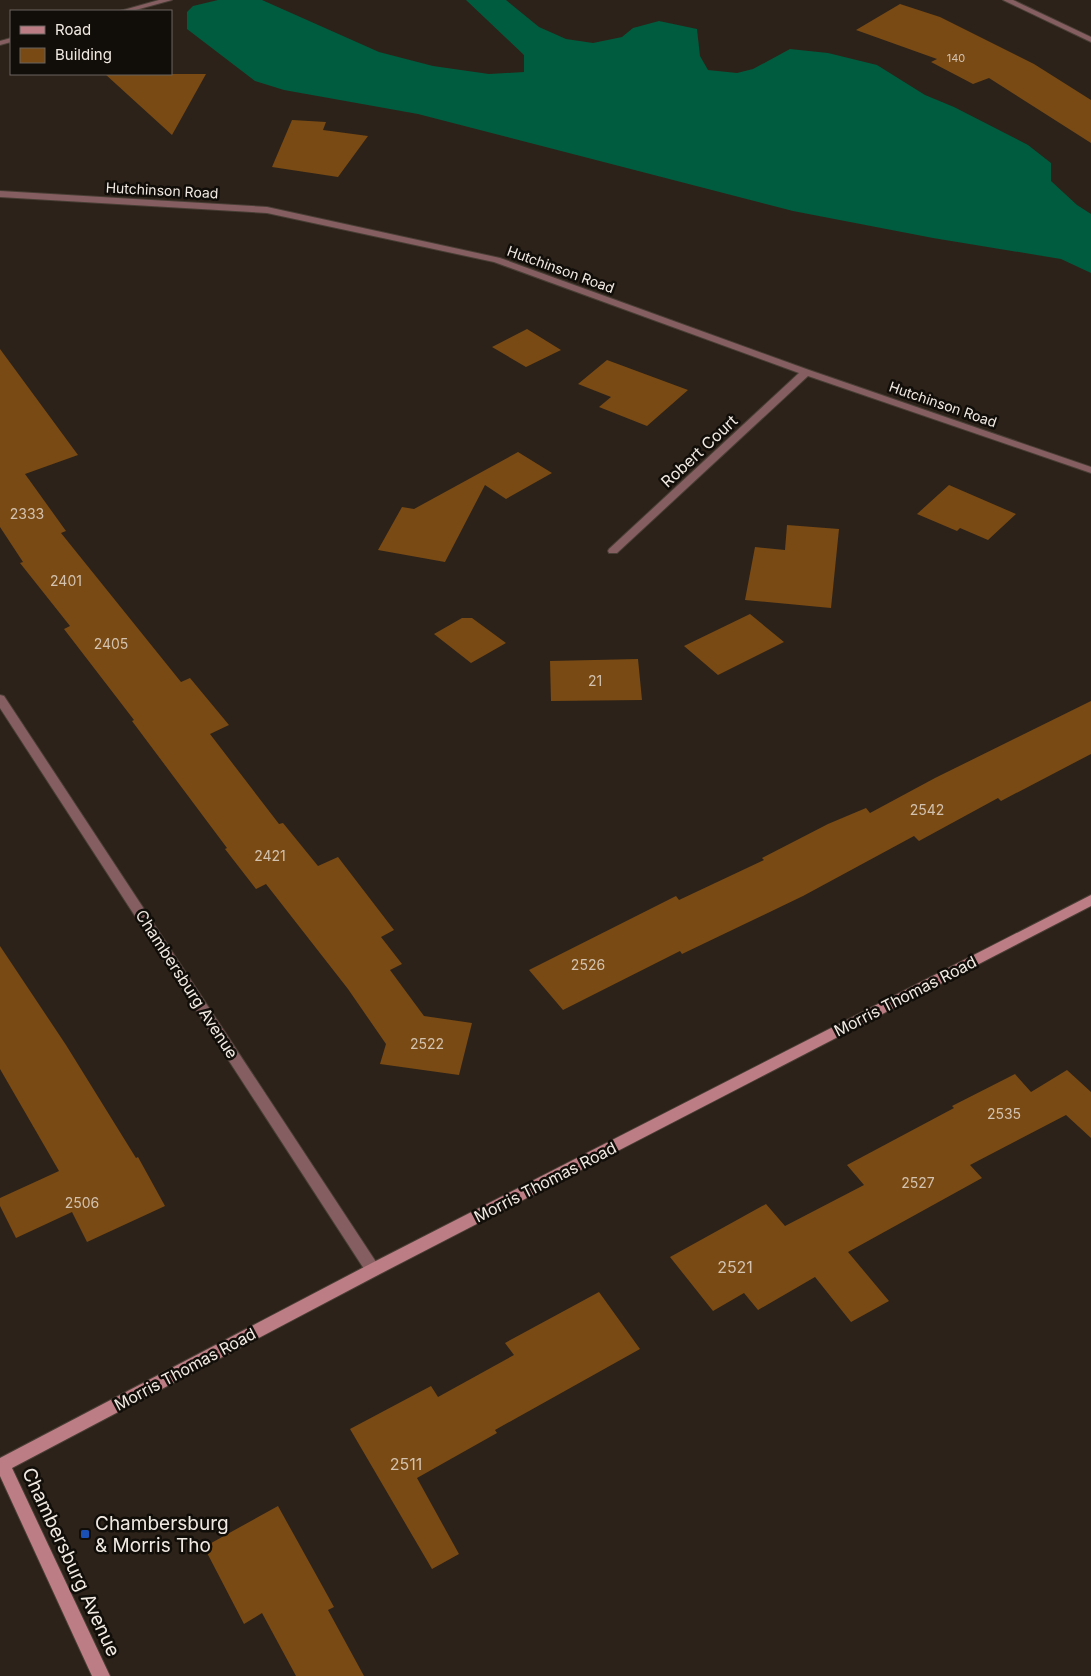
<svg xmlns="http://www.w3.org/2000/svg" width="1091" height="1676" font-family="Inter,sans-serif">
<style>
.forest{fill:#005c3e}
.building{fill:#794a13}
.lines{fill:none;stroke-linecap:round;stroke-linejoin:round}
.street-casing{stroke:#483e35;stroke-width:2}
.secondary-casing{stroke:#483e35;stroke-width:2}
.street{fill:#855e61;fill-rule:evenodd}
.secondary{fill:#bc7d84;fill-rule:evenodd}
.transit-dot{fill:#1a4fb4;stroke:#110d08;stroke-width:2}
.labels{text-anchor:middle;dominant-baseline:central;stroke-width:5;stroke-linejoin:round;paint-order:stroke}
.far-number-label{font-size:11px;fill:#d3c2af}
.far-street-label{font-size:14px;fill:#f1eae3;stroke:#110d08}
.number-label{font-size:14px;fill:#d3c2af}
.street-label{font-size:16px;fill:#f1eae3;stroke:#110d08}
.near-number-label{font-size:16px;fill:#d3c2af}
.near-poi-label{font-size:19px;fill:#f1eae3;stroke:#110d08;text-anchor:start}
.near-street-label{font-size:19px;fill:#f1eae3;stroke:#110d08}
</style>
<rect width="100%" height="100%" fill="#2c2219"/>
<path class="forest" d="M218,0H262L379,52L433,66L489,74L524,72V55L466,0H506L539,27L566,39L593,43L622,37L633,28L659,21L697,29L700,56L708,70L737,73L753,69L790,49L828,53L877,65L925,95L954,107L1028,145L1051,163V181L1077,205L1091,214V273L1061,259L933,238L793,211L418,114L284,90L255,81L187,29V12L193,6Z"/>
<path class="building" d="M900,4L940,17L1034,64L1091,100V143L989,78L973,84L931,62L937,59L856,30Z
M105,74H206L172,135Z
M292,120L326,122L323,130L368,136L338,177L272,167Z
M527,329L561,350L526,367L492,347Z
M0,349L78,455L25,474L66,531L61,533L181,682L190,678L229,725L210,734L279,824L283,823L318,866L338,857L394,930L381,937L402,964L390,970L424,1016L472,1023L459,1075L380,1064L386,1044L348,989L266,884L256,889L225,849L227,848L132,721L134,720L64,629L70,626L20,563L23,562L0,527Z
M607,360L688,390L647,426L599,407L611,397L578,384Z
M518,452L552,473L506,499L485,485L445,562L378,550L402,507L414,509Z
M949,485L1016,514L988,540L960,528L957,531L917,514Z
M787,525L839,529L831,608L745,600L755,547L785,550Z
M750,614L784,642L718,675L684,646Z
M462,618H472L506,643L471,663L434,634Z
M638,659L642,700L551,701L550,661Z
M1091,701V754L1001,801L998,798L919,841L914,836L803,896L682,954L680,951L563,1010L529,970L676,896L679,900L764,860L762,858L828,824L866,808L870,813L935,778Z
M0,946L66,1045L136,1158L138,1157L165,1206L87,1242L72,1212L16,1238L0,1206V1198L59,1171L0,1069Z
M1067,1070L1091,1092V1138L1066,1115L970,1165L982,1178L848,1252L889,1301L851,1322L815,1277L758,1310L744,1293L713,1311L670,1257L766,1204L785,1226L864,1185L847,1165L954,1108L952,1106L1015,1074L1031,1092Z
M599,1292L640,1349L495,1430L497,1433L417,1478L459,1554L432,1569L350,1429L431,1386L438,1397L514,1355L505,1343Z
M278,1506L334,1607L328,1610L364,1676H296L262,1613L244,1624L204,1547Z"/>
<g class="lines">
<defs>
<path id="street" d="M159,0H172L132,11H120Z
M1003,0H1013L1091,37V42Z
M11,38V42L0,45V41Z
M0,191L267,207L500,258L809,370L1091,467V473L808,376L617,553H609L608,551L609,549L799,373L494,262L267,213L0,197Z
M0,695L4,696L378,1265L381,1270L378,1275L373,1276L368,1275L0,708Z"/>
<path id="secondary" d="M1091,895V906L378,1275L12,1468L110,1676H92L0,1476V1458L368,1265Z"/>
</defs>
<use href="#street" class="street-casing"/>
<use href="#secondary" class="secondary-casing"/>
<use href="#street" class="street"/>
<use href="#secondary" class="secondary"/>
</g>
<rect class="transit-dot" x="80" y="1529" width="10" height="10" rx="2.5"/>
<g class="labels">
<g class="far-number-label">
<text x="956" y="58">140</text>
</g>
<g class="far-street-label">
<text transform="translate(162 190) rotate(3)">Hutchinson Road</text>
<text transform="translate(561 269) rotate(20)">Hutchinson Road</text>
<text transform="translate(943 404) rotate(19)">Hutchinson Road</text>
</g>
<g class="number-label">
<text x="27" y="513">2333</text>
<text x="66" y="580">2401</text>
<text x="111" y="643">2405</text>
<text x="595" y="680">21</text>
<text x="927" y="809">2542</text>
<text x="270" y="855">2421</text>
<text x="588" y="964">2526</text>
<text x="427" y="1043">2522</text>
<text x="1004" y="1113">2535</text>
<text x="918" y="1182">2527</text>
<text x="82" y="1202">2506</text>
</g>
<g class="street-label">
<text transform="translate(699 451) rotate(-43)">Robert Court</text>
<text transform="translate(187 984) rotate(57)">Chambersburg Avenue</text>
<text transform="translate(905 996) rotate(-27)">Morris Thomas Road</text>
<text transform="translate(545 1182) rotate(-27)">Morris Thomas Road</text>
<text transform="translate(185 1369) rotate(-28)">Morris Thomas Road</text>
</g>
<g class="near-number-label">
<text x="735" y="1267">2521</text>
<text x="406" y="1464">2511</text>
</g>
<g class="near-poi-label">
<text x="95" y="1523">Chambersburg<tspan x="95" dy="22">&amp; Morris Tho</tspan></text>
</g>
<g class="near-street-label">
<text transform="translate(71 1562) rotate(65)">Chambersburg Avenue</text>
</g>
</g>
<rect x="10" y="10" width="162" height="65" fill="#110d08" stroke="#6b6560"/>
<rect x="20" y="26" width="25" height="8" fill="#bc7d84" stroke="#6b6560"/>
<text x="55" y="35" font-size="15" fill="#f1eae3">Road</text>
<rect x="20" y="48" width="25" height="15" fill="#794a13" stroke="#6b6560"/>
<text x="55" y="60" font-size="15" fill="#f1eae3">Building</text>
</svg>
